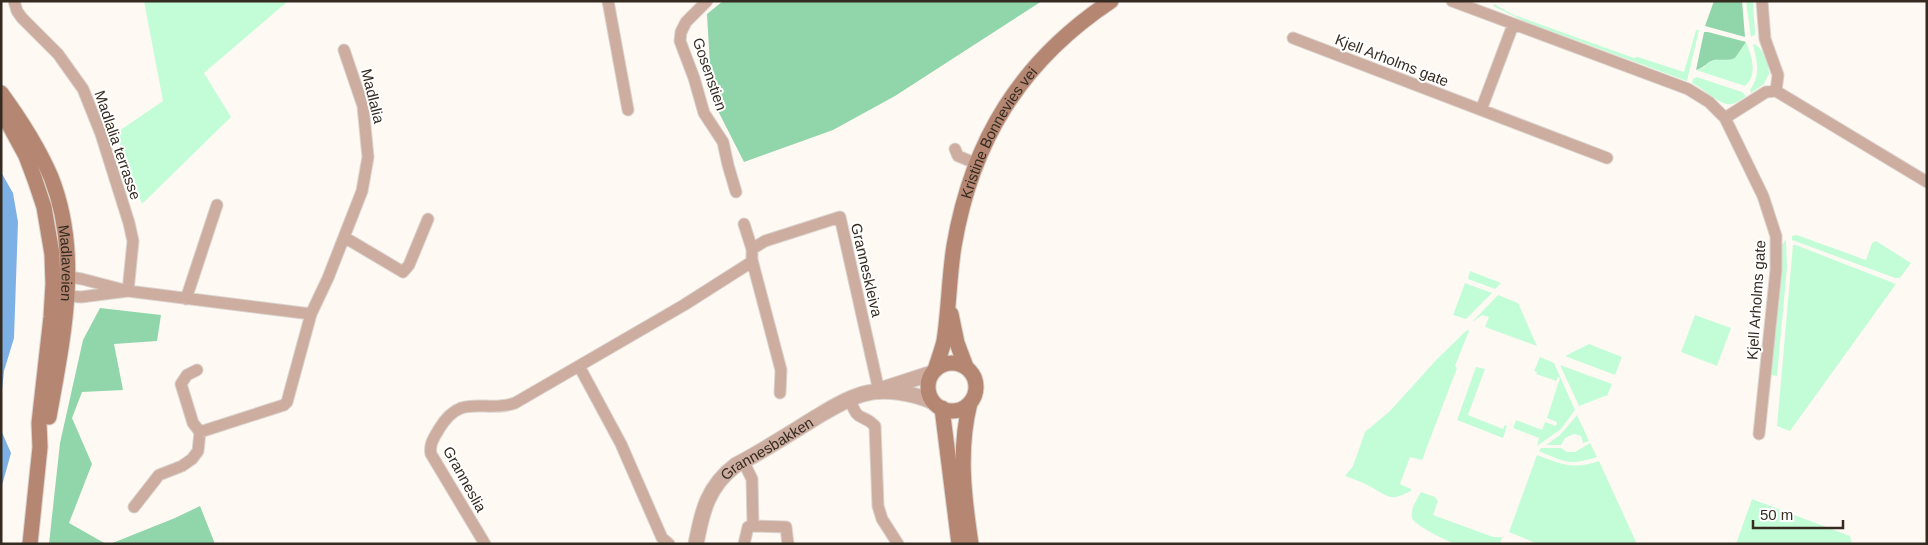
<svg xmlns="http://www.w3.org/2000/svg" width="1928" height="545" font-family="Helvetica,sans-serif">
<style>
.green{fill:#c3fdd7}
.forest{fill:#90d6aa}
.water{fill:#7db1e5}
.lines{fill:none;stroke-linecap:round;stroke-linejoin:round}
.minor-casing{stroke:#dbd4ce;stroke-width:13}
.tertiary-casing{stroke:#dbd4ce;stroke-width:17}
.secondary-casing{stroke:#dbd4ce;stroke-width:17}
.minor{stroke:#cdada0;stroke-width:11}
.tertiary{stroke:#cdada0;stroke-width:15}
.secondary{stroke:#b58773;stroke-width:15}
.labels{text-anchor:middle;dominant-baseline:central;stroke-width:4;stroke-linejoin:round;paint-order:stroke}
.street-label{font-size:15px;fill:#352b20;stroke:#fff}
</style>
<rect width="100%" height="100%" fill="#fff9f4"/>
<path class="green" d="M144,1H288L204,73L231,117L142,204L116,133L163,101Z
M1746,1H1753L1755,32V35L1751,37Z
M1494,4L1514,15L1634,58L1638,57L1684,72L1696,30H1699L1687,81L1526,22L1493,6Z
M1746,42C1752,56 1758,75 1745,86L1696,70L1703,68C1712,56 1723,62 1735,58Z
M1753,44C1763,46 1769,64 1769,74L1764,84L1751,93L1750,90C1761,74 1757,62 1753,44Z
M1697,77L1742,92L1746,96C1742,99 1737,103 1732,104C1721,107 1703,88 1692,83L1693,79Z
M1797,235L1866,260L1872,243L1876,241L1911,263L1900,278H1895L1792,240V236Z
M1786,239L1787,267L1777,376L1771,375L1781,266V247Z
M1793,245H1796L1896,284L1790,431L1777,426Z
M1470,271L1501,283L1495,289L1468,279Z
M1465,283L1492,293L1466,319L1453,315Z
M1498,295L1518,303L1537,346L1485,327L1489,317L1482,315L1474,321H1473Z
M1695,315L1731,328L1717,366L1681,352Z
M1467,330L1469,331L1455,366L1457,368L1422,460L1410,457L1400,484L1411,489V491C1389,502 1390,497 1371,487C1362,482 1353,479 1345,476L1353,466L1365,432L1390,411L1437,359Z
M1589,344L1622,357L1615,375L1565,356Z
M1540,357L1554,363L1575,410L1561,429L1537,446L1539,438L1513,428L1516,420L1542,430L1545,422L1556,426L1557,422L1547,418L1560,378L1558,377L1556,381L1536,374L1537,372L1534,371Z
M1560,365L1612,384L1607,396H1605L1579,406Z
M1476,367L1485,369L1468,415L1503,429L1505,425L1507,426L1503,438L1457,420Z
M1577,415L1589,441L1583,443L1581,436L1574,434L1565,438L1561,445H1546L1560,435Z
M1590,443L1597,457C1568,466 1565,462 1539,451L1541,448H1561L1567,452H1575Z
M1537,455C1562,464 1572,470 1599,461L1637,544H1538L1509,532Z
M1421,492L1435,497L1438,501L1433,515L1493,537H1502L1500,544C1486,544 1470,545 1456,544C1448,542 1414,525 1412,518C1410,509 1417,499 1421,492Z
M1752,499L1850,536L1852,544H1736Z"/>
<path class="forest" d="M723,1H1042L895,96L833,130L744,162L712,99L707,14Z
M1714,1H1742L1745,37L1705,26Z
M1704,32H1708L1746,42L1735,58C1728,61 1721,59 1714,60C1706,62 1706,67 1696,70Z
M100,308L161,315L157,341L114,344L123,390L82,392L72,418L92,464L69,523L106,544H49L60,443L83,340Z
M200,506L215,544H110L175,518Z"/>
<path class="water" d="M1,172L13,193L18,222L14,338L4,371L1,399Z
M1,430L11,453L1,489Z"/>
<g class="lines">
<defs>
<path id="minor" d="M14,1L17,11L22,18L58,54L83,89L101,134L129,223L133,241L128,291
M608,1L628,110
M707,1L686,22L681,32L680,41L694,78L704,113L723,142L728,165L736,192
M1452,1L1688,89L1709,102L1725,118L1763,196L1776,236V270L1759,434
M1762,1L1765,39L1778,75L1776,91L1927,182
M1293,38L1607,158
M1481,110L1513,25
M1725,118L1766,92L1776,91
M955,149L958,156L975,163
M744,224L752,249V260L781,370L780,393
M344,237L403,272L409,265L428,219
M752,249L765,241L840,217L879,391
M61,281L69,277L82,279L128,291L311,314L328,278L362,191L368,157L363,106L344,50
M61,291L68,296L81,297L128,291
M186,299L217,205
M579,366L621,444L662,538L669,544
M850,399C858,424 861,412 875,426L878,506L882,519L898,544
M200,432L284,405L287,402L311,314
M743,461L752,479L753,526
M134,507L159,475L182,466L192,459L198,451L200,432L193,423L181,384L187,375L197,370
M485,544L431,454C429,444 434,438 439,429C462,391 483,414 515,403L684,305L750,263L752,260
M744,544L748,527L753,526L786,527L788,544"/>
<g id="tertiary">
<path d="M883,389L932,373"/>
<path id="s1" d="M696,544C702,511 708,486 736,465C763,451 789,434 815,418C830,409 846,399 863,394C885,388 913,393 933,402"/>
</g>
<g id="secondary">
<path id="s2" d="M1,93C20,119 38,147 51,177C82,255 63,338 49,417"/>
<path d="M1,110L26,156L35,180L44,207L52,254L53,284L51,317L39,423L40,447L30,544"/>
<path d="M951,314L957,343L966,367"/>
<circle cx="952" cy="387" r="24"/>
<path id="s3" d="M935,370C938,360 942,350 944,341C949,309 949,277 954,246C972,140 1021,61 1111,1"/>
<path d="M970,403C958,450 964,497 971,544"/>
<path d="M942,408L959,544"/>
</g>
</defs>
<use href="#minor" class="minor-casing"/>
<use href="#tertiary" class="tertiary-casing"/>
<use href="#secondary" class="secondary-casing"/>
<use href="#minor" class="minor"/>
<use href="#tertiary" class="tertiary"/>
<use href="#secondary" class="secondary"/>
</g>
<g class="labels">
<g class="street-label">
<text transform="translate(1392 60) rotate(21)">Kjell Arholms gate</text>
<text transform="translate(710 74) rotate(71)">Gosenstien</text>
<text transform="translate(373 96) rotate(76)">Madlalia</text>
<text stroke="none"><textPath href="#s3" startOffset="249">Kristine Bonnevies vei</textPath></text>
<text transform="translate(118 145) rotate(71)">Madlalia terrasse</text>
<text stroke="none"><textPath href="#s2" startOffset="186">Madlaveien</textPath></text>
<text transform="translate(867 270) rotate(77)">Granneskleiva</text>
<text transform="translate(1756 300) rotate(-86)">Kjell Arholms gate</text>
<text stroke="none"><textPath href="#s1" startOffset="126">Grannesbakken</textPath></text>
<text transform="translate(465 479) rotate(61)">Granneslia</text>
</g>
</g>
<rect width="1928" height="545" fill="none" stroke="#352b20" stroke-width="5"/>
<path d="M1753 520v8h90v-8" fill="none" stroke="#352b20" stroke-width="2.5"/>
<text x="1760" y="520" font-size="15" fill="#352b20" stroke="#ffffff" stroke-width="4" paint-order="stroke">50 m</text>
</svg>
